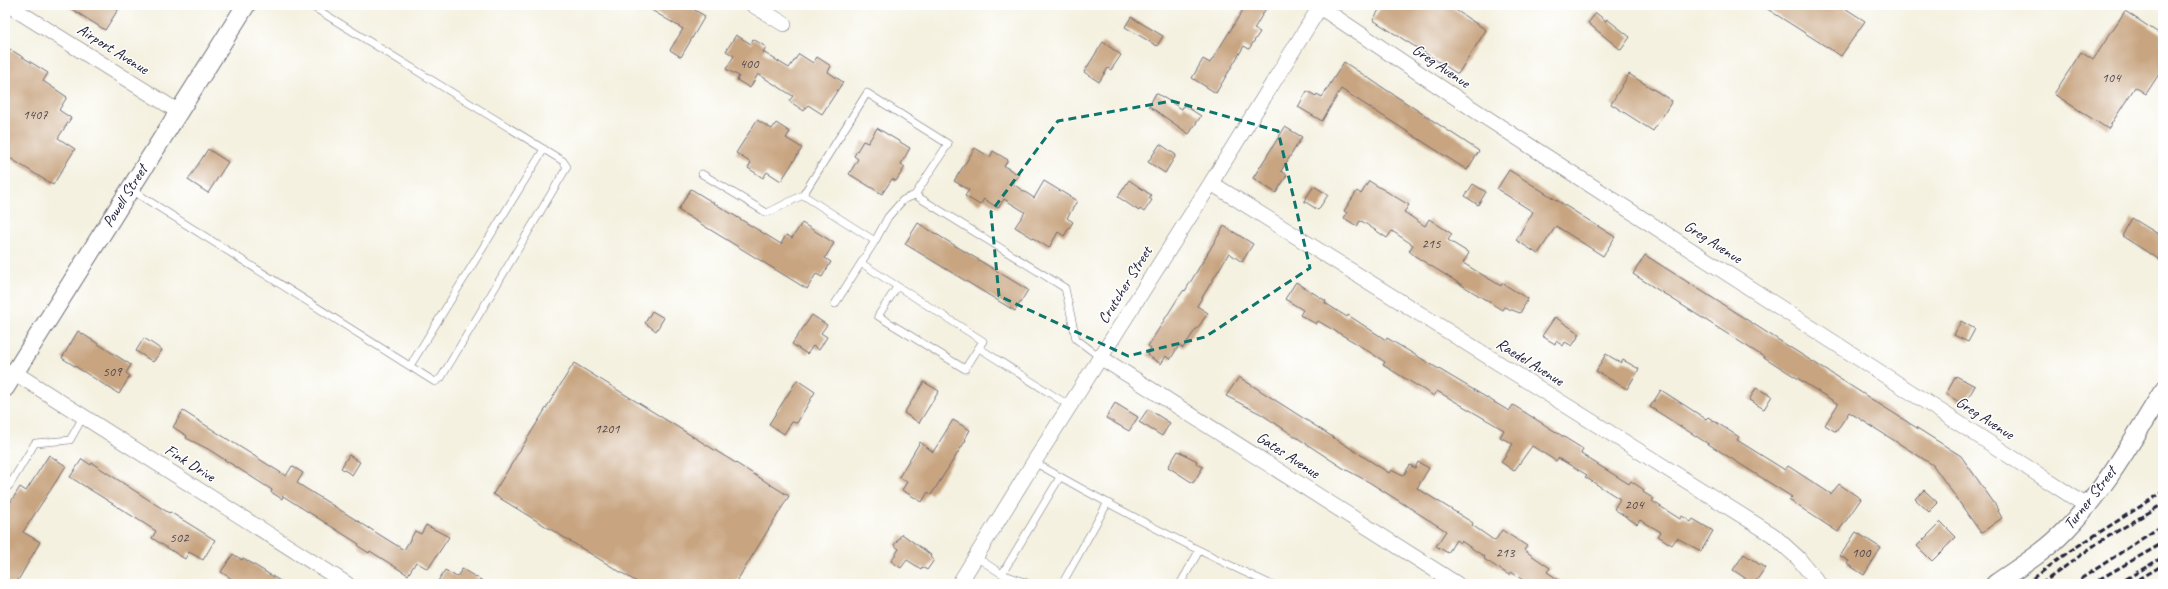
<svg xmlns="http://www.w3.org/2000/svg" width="2168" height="589" font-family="Caveat,sans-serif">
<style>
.building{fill:#c8a480}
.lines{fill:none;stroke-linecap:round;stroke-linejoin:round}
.service-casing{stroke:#6c6a75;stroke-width:8}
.minor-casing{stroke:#6c6a75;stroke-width:16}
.tertiary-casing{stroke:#6c6a75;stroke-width:20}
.service{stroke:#fff;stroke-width:7}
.minor{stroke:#fff;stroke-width:15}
.tertiary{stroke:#fff;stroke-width:18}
.rail{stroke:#22223b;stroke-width:3;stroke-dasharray:6 3;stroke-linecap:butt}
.marked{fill:none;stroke:#0f766e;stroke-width:3;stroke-dasharray:8 5;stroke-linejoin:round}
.labels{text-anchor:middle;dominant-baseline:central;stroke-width:3;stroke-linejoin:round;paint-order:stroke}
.number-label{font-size:14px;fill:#4c424c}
.street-label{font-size:16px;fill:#22223b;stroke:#fff}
</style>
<rect width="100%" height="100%" fill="#fff"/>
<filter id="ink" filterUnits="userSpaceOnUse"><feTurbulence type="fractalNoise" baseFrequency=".025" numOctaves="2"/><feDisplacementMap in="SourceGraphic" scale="8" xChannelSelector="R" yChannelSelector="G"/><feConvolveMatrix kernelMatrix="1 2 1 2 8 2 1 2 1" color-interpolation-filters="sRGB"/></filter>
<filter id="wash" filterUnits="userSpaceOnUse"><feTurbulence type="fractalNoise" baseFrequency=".012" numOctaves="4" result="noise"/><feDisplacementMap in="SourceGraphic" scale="16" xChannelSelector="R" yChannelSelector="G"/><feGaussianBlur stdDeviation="0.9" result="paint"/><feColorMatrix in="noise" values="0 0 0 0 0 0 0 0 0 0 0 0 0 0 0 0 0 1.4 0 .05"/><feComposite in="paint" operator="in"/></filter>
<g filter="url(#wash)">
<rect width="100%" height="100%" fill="#f4f1e0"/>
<g id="blocks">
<path class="building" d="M65,5H121L105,30Z
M643,5H686L705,16L681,57L670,50L683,29Z
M1246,5H1268L1254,29L1260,32L1249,49L1244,46L1216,93L1192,78L1203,59L1210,63Z
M1382,5H1448L1486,30L1458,74L1373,20Z
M1761,5H1840L1865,21L1841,56Z
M2125,11L2163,36V68L2146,94L2135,87L2108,129L2054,94L2081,52L2093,60Z
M1596,13L1606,21L1607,19L1630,37L1621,50L1588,23Z
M1131,17L1163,36L1157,46L1125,27Z
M736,35L751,44L753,39L766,47L763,52L789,68L799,54L813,63L817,57L831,66L828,72L843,82L822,114L808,105L804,111L789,101L793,96L758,74L750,88L737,80L739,76L726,69L734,56L726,51Z
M1103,42L1121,55L1111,70L1108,68L1099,82L1084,72Z
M5,46L48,73L43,81L67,97L59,110L71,118L58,138L75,149L53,185L5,155Z
M1344,62L1479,151L1467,170L1341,89L1322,121L1298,107L1307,91L1316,96L1317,94L1322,97Z
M1629,74L1672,101L1653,131L1611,104Z
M1156,93L1182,109L1184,105L1201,116L1189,134L1149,106Z
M757,120L772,129L776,123L790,132L786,138L802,148L781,181L767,172L763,178L748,168L751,163L736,153Z
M1285,127L1302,137L1281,171L1287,175L1276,193L1253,178Z
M877,128L910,148L901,164L905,167L896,181L892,179L882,194L849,174L858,159L854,156L863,141L868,143Z
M1160,144L1176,155L1165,173L1148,162Z
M975,148L990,157L993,151L1008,160L1004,166L1019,175L1013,184L1034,198L1044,181L1077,201L1067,218L1073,222L1064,236L1058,232L1049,248L1015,227L1025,212L1004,199L998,208L984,199L980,205L965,196L969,190L954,181Z
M208,149L228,162L208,193L188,180Z
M1509,170L1615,237L1603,256L1556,226L1538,254L1516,240L1533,212L1497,189Z
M1129,180L1151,195L1149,198L1152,200L1144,212L1140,209L1139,211L1118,197Z
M1369,181L1409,205L1404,212L1425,226L1429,219L1452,234L1448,240L1469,253L1463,263L1501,286L1502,283L1528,299L1520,313L1504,307L1502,310L1415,256L1409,251L1413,245L1392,231L1387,238L1363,222L1360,221L1357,226L1344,218L1347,213L1344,211L1357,191L1361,194Z
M1473,184L1486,192L1478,205L1465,196Z
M1314,186L1328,195L1318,210L1304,201Z
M691,189L781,244L786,235L792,238L802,223L834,243L825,258L831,262L822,277L816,274L807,289L678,210Z
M2132,218L2163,237V262L2122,236Z
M918,223L1028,290L1015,311L905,244Z
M1224,226L1253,244L1242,262L1229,253L1197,306L1208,313L1197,329H1196L1183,348L1179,345L1170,360L1166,356L1161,364L1147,355L1151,348L1148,346L1178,298L1184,290L1185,291Z
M1645,255L1961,456L1999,510L1998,511L2002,518L1981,533L1933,465L1849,412L1836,432L1825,425L1838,404L1633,274Z
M1296,282L1326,301L1325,303L1347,317L1348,315L1386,340L1387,338L1509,411L1513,405L1583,449L1581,454L1629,484L1631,481L1644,490L1643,492L1654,499L1652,501L1680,519L1682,516L1691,522L1693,519L1713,531L1701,551L1677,538L1672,545L1658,536L1661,532L1640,520L1637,524L1614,509L1620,499L1585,477L1587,475L1558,458L1556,461L1532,446L1514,471L1501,462L1513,444L1500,437L1504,430L1437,391L1434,396L1383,365L1385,362L1354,342L1318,321L1316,324L1300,315L1303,310L1285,299Z
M652,311L664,318L656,331L645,323Z
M812,315L827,325L821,333L827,337L819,350L813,346L807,354L792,344Z
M1555,317L1580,334L1572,346L1565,342L1563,346L1556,341L1555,344L1542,336Z
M1961,321L1975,329L1968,342L1954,335Z
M78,331L131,365L126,373L130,376L119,394L62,358Z
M144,338L162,350L153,362L136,351Z
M1606,354L1621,363L1623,360L1639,369L1627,389L1596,371Z
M574,363L789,496L735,584H640L493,494Z
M1956,376L1975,386L1964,405L1946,394Z
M1239,377L1389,473L1391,470L1403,476L1410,465L1415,468L1418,462L1429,468L1417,488L1473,523L1472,525L1495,541L1502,530L1527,546L1524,550L1550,568L1547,572L1565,584H1529L1511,572L1509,575L1484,559L1485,557L1461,541L1460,543L1456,540L1448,553L1436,546L1446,531L1369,482L1343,468L1261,414L1226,396Z
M797,380L815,392L797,423L792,422L784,434L769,424Z
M924,382L939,391L919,423L904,413Z
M1756,388L1772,396L1764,409L1749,400Z
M1661,390L1706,419L1708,417L1739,437L1737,440L1785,470L1788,466L1831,494L1839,484L1861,499L1838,532L1789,500L1792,497L1650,407Z
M1115,403L1138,417L1129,431L1106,418Z
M1148,409L1170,423L1162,436L1139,422Z
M183,411L286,476L292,466L303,473L297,483L404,550L415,531L421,534L426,525L449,537L428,569L416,562L408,575L370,551L369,553L358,546L359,544L283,496L282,499L271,492L272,490L208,449L186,438L187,436L173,427Z
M953,420L970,430L965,439L966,440L931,495L928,492L922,502L902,490L907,482L899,477L920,442L933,452Z
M1178,451L1197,461L1196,463L1203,467L1193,483L1168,467Z
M49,455L66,466L23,532L40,542L16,584H5V511L20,487L26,491Z
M349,455L360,462L352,475L341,468Z
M82,459L91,465L92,463L169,513L170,512L215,540L203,560L189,552L185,559L152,538L156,531L70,477Z
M1924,490L1938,503L1929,512L1915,499Z
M1941,522L1956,537L1932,561L1917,546Z
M1856,532L1881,548L1864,575L1847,564L1849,561L1840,556Z
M902,534L931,555L930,557L934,560L927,570L922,567L921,569L907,560L901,568L891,561L899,549L894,545Z
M233,554L242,560L243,558L285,584H240L221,572Z
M1744,554L1765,568L1754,584L1733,570Z
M462,569L488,584H436L445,570L457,577Z"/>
</g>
</g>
<g filter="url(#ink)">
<use href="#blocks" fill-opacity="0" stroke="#6c6a75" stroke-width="1"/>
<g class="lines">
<defs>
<path id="service" d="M702,174L767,213L803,195L867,93L948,144L915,195L1065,288L1076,339L1100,357
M130,189L427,377L435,382L441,378L567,167L563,161L310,5
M803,195L875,241L835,304
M875,241L888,217L903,200L915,195
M861,263L983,341L965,369L878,316L897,287
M979,348L1070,406
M410,366L544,149
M1034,462C1111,506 1189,547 1270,584
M5,484L9,486L35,443L70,440L83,417
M976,557L1002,574L1030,584
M1002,574L1060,477
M1062,584L1107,504
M1180,584L1199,551"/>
<path id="minor" d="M8,5L179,112
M753,5L784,24
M1320,7L1479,113L2087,506
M1211,183L1773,535L1798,558L1819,584
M1100,357L1457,584
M15,373L347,584
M959,584L1034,462L1211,183L1321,5"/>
<path id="tertiary" d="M5,388L246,5
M1995,584C2019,567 2045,552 2065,531C2105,490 2133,439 2163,391"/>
</defs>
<use href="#service" class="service-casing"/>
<use href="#minor" class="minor-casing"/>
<use href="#tertiary" class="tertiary-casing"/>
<use href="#service" class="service"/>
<use href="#minor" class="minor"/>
<use href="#tertiary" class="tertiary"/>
<path class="rail" d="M2026,584L2067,553L2163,492
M2041,584L2099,542L2163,504
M2073,584L2163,525
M2091,584L2163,543
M2118,584L2163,557
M2131,584L2163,565"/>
</g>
</g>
<path class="marked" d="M1172,101L1278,131L1310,268L1205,337L1128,356L999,296L991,212L1058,121Z"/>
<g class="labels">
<g class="number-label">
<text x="749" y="63">400</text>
<text x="2111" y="77">104</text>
<text x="35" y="114">1407</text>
<text x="1431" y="243">215</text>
<text x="112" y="371">509</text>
<text x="607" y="428">1201</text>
<text x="1634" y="504">204</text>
<text x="179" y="537">502</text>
<text x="1505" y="552">213</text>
<text x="1861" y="552">100</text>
</g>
<g class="street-label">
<text transform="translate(113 49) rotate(32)">Airport Avenue</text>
<text transform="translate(1441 66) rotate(34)">Greg Avenue</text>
<text transform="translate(125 196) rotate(-58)">Powell Street</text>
<text transform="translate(1713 242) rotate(33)">Greg Avenue</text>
<text transform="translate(1125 285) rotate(-58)">Crutcher Street</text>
<text transform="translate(1530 362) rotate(32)">Raedel Avenue</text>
<text transform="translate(1985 418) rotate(33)">Greg Avenue</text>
<text transform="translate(1288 455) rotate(33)">Gates Avenue</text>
<text transform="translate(190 463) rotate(32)">Fink Drive</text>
<text transform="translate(2090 498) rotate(-52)">Turner Street</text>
</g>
</g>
<rect width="2168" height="589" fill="none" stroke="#fff" stroke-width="20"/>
</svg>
